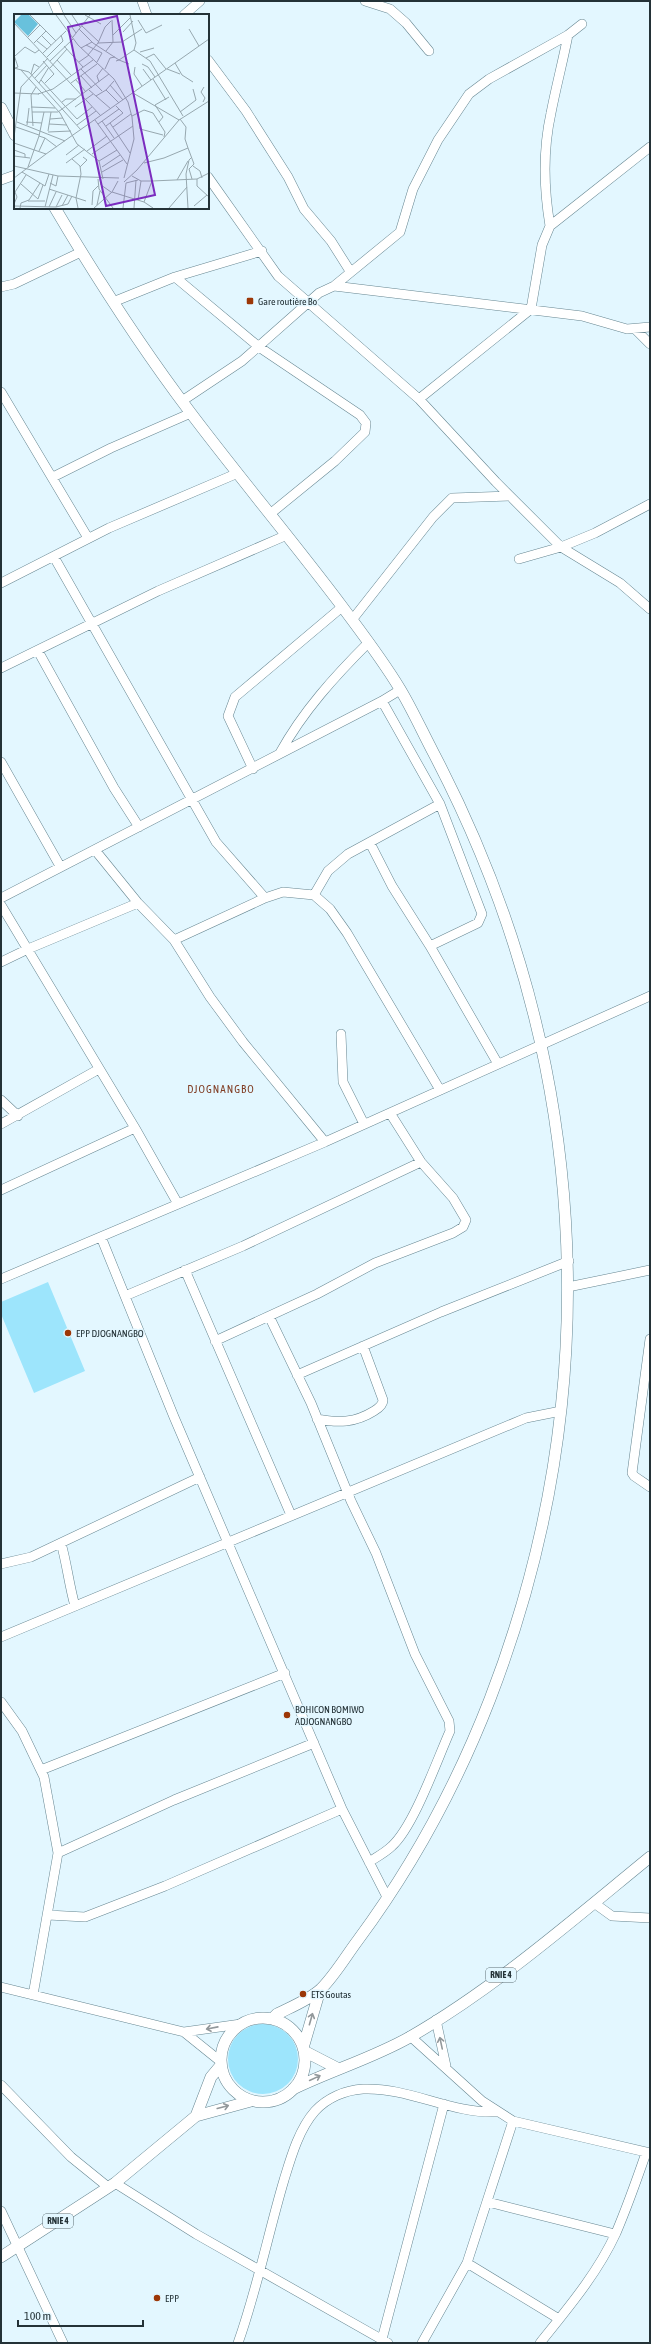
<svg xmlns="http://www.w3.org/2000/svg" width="651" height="2344" font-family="'Asap Condensed',sans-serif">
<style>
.green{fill:#9de5fc}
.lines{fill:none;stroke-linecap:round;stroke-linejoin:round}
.minor-casing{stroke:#668691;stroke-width:10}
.major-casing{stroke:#668691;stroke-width:12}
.minor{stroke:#fff;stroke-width:9}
.major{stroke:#fff;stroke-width:11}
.oneway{stroke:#92989b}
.poi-dot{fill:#9c3707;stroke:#e3f7ff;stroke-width:1.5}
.labels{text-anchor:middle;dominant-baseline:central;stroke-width:3;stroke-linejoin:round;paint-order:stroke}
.shield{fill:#e3f7ff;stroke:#5d6d73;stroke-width:1}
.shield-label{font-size:9px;font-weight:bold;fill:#243237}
.poi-label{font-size:10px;fill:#243237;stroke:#e3f7ff;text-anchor:start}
.neighbourhood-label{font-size:11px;letter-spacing:1px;fill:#803d24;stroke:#e3f7ff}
.inset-road{fill:none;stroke:#97a8af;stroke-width:1}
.view{fill:#7b2cbf;fill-opacity:0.15;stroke:#7b2cbf;stroke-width:2}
.inset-edge{fill:none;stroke:#243237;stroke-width:2}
</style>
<rect width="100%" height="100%" fill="#e3f7ff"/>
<path class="green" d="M48,1282L85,1371L34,1393L1,1314V1302Z
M228 2059a35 35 0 1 1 70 0a35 35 0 1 1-70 0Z"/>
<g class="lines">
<defs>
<path id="minor" d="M53,1L59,15
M142,1L147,15
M365,1L390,9L406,23L429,51
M184,15L200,1
M208,60L246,111L288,177L304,209L331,241L350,271
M208,177L278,276L419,399L496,482L561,547L595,533L650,504
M1,180L15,175
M550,226C544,190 543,149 551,113C556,87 563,61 568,35
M175,277L259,347L360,415L366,423L365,432L335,461L270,514
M334,286L400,232L413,189L438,140L469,94L489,79L568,35L582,24
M1,287L14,284L81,252
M113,302L175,277L262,251
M636,330L650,344
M1,392L88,538
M419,399L531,309L542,245L550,226L650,147
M182,401L242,361L319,293L334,286L582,316L627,329L650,327
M53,477L111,448L191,413
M54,557L216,842L265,898
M519,559L561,547L620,583L650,609
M1,583L109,528L238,473
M352,620L433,517L452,498L510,496
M38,651L114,788L139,827
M1,668L158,591L287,535
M382,701L440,804L482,914L478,923L430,946
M280,753C303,711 335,676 369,642
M1,762L60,866
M253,769L228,716L235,697L342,607
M370,843L392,886L430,946L498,1064
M95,850L138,903L174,940L210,997L243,1042L325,1142
M314,895L328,871L348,854L440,804
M1,898L382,701L400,690
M1,905L135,1128L178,1204
M174,940L265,898L283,892L314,895L330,909L347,933L440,1090
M1,962L28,949L138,903
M341,1034L343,1082L364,1124
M1,1100L18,1116
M1,1124L99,1069
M1,1190L135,1128
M101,1237L174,1417L342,1809L387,1897
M185,1270L291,1515
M1,1279L325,1142L650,996
M568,1287L650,1270
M125,1296L243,1246L421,1162
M269,1316L311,1403L351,1501L376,1553L415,1654L449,1721L450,1731C437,1760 414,1826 392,1846C386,1852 377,1857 369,1862
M650,1339L632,1473L634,1476L650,1487
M215,1341L317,1294L375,1263L453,1233L463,1227L466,1220L453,1198L421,1162L390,1113
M297,1375L441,1312L569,1261
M317,1419C338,1423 355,1423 374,1411C379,1408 383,1405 383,1400L363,1346
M61,1543C67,1564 69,1585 75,1606
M1,1564L31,1557L200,1477
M1,1637L526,1418L561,1411
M1,1702L22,1731L44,1777L58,1853L33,1995
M41,1770L285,1673
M58,1853L174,1800L314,1743
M594,1903L612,1916L650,1918
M48,1915L85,1917L165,1886L342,1809
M1,1987L184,2032L241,2024
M436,2020L446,2066
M184,2032L220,2061
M410,2036L482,2101L513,2121L650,2153
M1,2085L71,2157L108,2187
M115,2183L196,2234L388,2343
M488,2202L615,2234
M1,2211L63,2343
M467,2263L559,2319
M238,2343C257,2290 268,2234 284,2180C291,2157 299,2129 315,2111C327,2098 345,2090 363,2089C409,2087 451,2114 497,2112
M381,2343L444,2104
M422,2343L467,2263L513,2121
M540,2343C568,2308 597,2274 616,2233C627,2207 637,2179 646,2153"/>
<path id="major" d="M1,108L15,135
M55,208C97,279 141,347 190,412C239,477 292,540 341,605C361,632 382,659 400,689C412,709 422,731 433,752C589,1049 611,1385 490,1699C457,1784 412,1867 358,1940C346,1956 335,1975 321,1989C309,2000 291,2007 277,2014L272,2019
M221 2060a42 42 0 1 1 84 0a42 42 0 1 1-84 0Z
M303,2048L320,1990
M304,2051L337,2068
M293,2089C332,2070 373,2058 410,2037C495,1988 574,1919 650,1857
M196,2116L251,2101
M1,2257L115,2183L190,2121L196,2116L211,2077L221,2065"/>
</defs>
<use href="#minor" class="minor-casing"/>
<use href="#major" class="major-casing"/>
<use href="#minor" class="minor"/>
<use href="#major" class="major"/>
</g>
<defs><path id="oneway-shaft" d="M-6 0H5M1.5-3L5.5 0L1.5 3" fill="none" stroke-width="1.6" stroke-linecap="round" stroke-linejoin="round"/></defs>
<g class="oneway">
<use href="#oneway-shaft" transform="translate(311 2019) rotate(-74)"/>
<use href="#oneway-shaft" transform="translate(212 2028) rotate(169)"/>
<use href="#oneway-shaft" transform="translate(441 2043) rotate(-102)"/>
<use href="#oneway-shaft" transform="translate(315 2078) rotate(-25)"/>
<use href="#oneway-shaft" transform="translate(223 2107) rotate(-15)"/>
</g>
<g class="poi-dot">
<rect x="246" y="297" width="8" height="8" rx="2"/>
<circle cx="68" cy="1333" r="4"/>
<circle cx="287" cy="1715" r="4"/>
<circle cx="303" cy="1994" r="4"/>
<circle cx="157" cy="2298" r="4"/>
</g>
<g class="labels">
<g class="shield">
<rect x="486" y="1968" width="30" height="14" rx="3"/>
<rect x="43" y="2214" width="30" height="14" rx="3"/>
</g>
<g class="shield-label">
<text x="501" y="1975">RNIE 4</text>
<text x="58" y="2221">RNIE 4</text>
</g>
<g class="poi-label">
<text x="258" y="301">Gare routière Bo</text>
<text x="76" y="1333">EPP DJOGNANGBO</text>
<text x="295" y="1709">BOHICON BOMIWO<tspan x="295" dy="12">ADJOGNANGBO</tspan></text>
<text x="311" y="1994">ETS Goutas</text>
<text x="165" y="2298">EPP</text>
</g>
<g class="neighbourhood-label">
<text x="221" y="1089">DJOGNANGBO</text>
</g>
</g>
<g transform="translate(14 14)">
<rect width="195" height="195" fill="#e3f7ff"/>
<path d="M7,1H15L24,10L14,22L0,8Z" fill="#68c1dc"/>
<path class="inset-road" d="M16,1L42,27M42,1L64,31L100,65L114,88L118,103L120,125L110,164M50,1L62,19M58,1L66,13M71,1L87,10M124,6L132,19L148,11M0,9L87,102M68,12L85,28M65,15L79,29L105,46L120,36L122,29L116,1M175,15L185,32M109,18L119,7M99,21L117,3M28,22L37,31M14,23L26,11M59,23L76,1M23,27L33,35M20,29L32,17M84,29L91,13L97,7M72,31L88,39L83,48M50,32L69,53M67,34L78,28M120,36L136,47L169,102M92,37L99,28L98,6M126,38L140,34M29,39L52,17M0,41L4,53L1,54M74,41L84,29L108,28L128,15M1,42L11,33L21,39L25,36M33,43L49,27L47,21M132,44L140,40L152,55M43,46L57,61M29,47L40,60L31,69M36,47L59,25M102,47L105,46L115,50M65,48L75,41M161,49L168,61L179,68M128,50L134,53L141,63M121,53L120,60L128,72M0,54L15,58L67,116M36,54L53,35M67,55L88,77M91,55L96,44L101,43M129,55L137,66M153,55L166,60M7,56L46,99L63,130L85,147L89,165M17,60L20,50L25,53M67,62L78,74M21,64L33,51M139,65L152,86M27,66L63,105M62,66L72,78M85,68L83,62L89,54M25,69L35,53M57,69L83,50M96,71L109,86M75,76L97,95M92,76L100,67M0,79L25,80M119,79L165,106M24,80L39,75L79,46M82,82L92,76L105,89M48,88L52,85H62M189,88L191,84L187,78L190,73M17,93L41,94M61,93L79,80M18,98H44L95,60M166,98L182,86L179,75M124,99L126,115L149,121M118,102L130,96L139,99L151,118L150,123M36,105L49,104M63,105L78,93M166,105L172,113L171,125L174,134M81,106L113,150M88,107L100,124M3,108L51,127M12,108L28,109M145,108L149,103L141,91L155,83M96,109L116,139M35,110L53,111M84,110L105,95M13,111L15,94M63,111L82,97M19,112L17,81L22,73M92,112L109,99L102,92M2,113L25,121M99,113L117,100M34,117L37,98M34,118L57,117M0,123L7,73L34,44M31,124L43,133M0,129L32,140L195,25M0,136L11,140V143M25,137L31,124L25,122M73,137L93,122M78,140L119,112M52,141L65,131M0,142L16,144M58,145L66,152L67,160L62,184L64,194M85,147L103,136M52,149L71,135M130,149L150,144L174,134L180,150L175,155L178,165M0,152L44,162L105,164M179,152L186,157L188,164M14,153L25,122L30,98M66,153L73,146L69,143M88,153L106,141M8,158L31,172L35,160M88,158L109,146M118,162L127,167H138L183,165L195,159M0,164L32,140M84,165L85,175L99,194M86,165L87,171L97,178M183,165V172L195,183M163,166L174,147M110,168L123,156L165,106L195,87M36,169L42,172L44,162M7,170L24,185M35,175L72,187M1,178L12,161M98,178L130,188L139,194M24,185L29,171M124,186L127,167M14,187H31M130,188L138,167M0,190L3,183L1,178M78,191L79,177L84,172M83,191L86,177M0,192L42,193L54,190L58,182M48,192L54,181M180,192L193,181M31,193L39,161M35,193L42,178M42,193L48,181M6,194L7,189L15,186L26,169M80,194L98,178L104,167M109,194L112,169L124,166M120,194L122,166M155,194L173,173M174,194L172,160L175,146L178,143"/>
<path class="view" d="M103,2L141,181L92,192L54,13Z"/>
<rect width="195" height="195" class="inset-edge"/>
</g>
<rect width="651" height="2344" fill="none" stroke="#243237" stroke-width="4"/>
<path d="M18 2320v6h125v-6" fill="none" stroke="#243237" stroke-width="2"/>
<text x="24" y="2320" font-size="12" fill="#243237" stroke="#e3f7ff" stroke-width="3" paint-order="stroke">100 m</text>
</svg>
